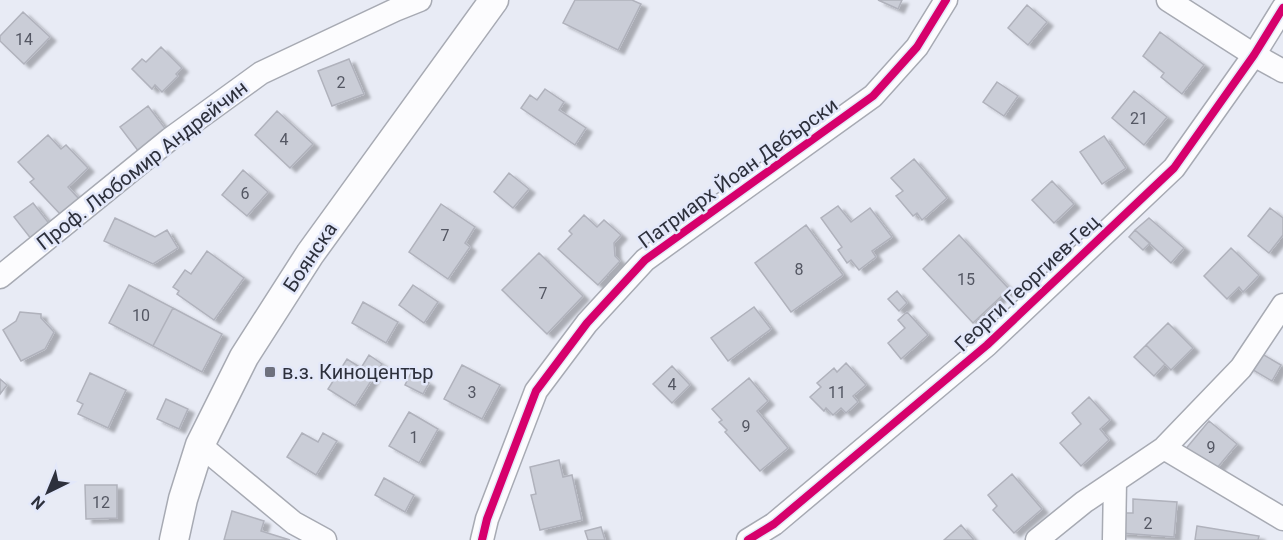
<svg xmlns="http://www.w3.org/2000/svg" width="1283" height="540" font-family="Roboto,sans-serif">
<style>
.building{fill:#cacdd7;stroke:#b0b2bc;stroke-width:1.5;filter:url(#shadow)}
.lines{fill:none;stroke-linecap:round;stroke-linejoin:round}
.minor-casing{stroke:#a7aab3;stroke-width:25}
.major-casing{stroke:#a7aab3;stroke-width:31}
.minor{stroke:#fcfcfe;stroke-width:22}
.major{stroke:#fcfcfe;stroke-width:28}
.cycleway-casing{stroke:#e3e8fa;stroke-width:11}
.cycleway{stroke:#d6006c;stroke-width:8}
.poi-dot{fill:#6e717d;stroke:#e3e8fa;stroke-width:2}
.labels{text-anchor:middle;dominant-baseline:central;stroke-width:5;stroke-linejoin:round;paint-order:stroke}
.number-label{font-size:16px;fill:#545763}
.street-label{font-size:20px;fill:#2d303c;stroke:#e3e8fa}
.poi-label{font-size:20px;fill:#2d303c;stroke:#e3e8fa;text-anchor:start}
</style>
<defs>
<filter id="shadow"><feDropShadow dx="6" dy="4" stdDeviation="1.5" flood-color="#0004"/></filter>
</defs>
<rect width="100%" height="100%" fill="#e8ebf5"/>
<path class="building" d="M575,0H632L641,4L618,50L563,23Z
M878,0H902L898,9Z
M1027,5L1047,22L1028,45L1008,28Z
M23,12L50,37L24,64L0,41V36Z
M1160,32L1204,65L1182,94L1161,77L1164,73L1143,56Z
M161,47L182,68L176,74L178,76L162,92L155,85L152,89L132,69L142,59L146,62Z
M349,59L364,94L332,106L318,71Z
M997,82L1018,96L1004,116L983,102Z
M545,89L564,102L559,110L586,128L575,145L521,108L530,95L537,100Z
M1134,91L1167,117L1144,145L1112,118Z
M148,106L167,131L139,152L120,127Z
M277,111L313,144L290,168L255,135Z
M48,135L61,149L66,145L88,168L68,187L79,199L61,215L30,182L34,179L18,162Z
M1104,136L1126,168L1102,184L1080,152Z
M914,159L947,198L922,220L917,213L913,216L896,196L903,191L891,178Z
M243,170L268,192L247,216L222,195Z
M509,173L529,189L513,208L494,192Z
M1052,181L1074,204L1054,223L1032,200Z
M33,203L51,226L32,240L14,217Z
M441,204L475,227L465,243L470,247L448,279L409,252Z
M838,206L851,222L870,208L892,237L872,251L876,257L859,270L851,260L847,263L838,250L842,247L821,218Z
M1270,208L1283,218V235L1269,253L1248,236Z
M584,215L597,227L604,220L621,235L614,243L615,256L620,261L598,285L558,249L572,234L569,231Z
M115,218L155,237L167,230L178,248L153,264L104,241Z
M1149,218L1184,248L1171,263L1135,230Z
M806,225L843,275L791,312L755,263Z
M1135,230L1150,243L1143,250L1129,237Z
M959,235L1009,289L973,323L923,269Z
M1231,248L1259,275L1243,292L1239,287L1227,299L1204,276Z
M207,251L244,278L214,320L177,294L179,291L173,287L185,270L191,274Z
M539,253L583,296L547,334L502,290Z
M129,285L173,308L153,346L109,323Z
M413,285L438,302L424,323L399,305Z
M897,291L907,303L899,311L888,299Z
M363,302L398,322L386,343L352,323Z
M754,307L771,329L728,361L711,338Z
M173,308L222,334L202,372L153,346Z
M20,312L41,314V318L54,332L45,349L21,361L3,330L16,321Z
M907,312L928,335L901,359L888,343L905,328L898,320Z
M1168,323L1193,348L1171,370L1146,345Z
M1146,345L1165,364L1154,376L1134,357Z
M1257,351L1281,365L1272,381L1248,367Z
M369,355L382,364L355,406L328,389L347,359L361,368Z
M846,363L866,385L853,396L858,402L846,413L841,408L833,415L826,408L824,411L810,397L821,387L817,383L834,368L837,372Z
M462,365L500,385L482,419L444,399Z
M672,366L690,385L672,403L653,384Z
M90,373L126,390L108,428L78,414L83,404L77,401Z
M411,373L429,383L423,394L405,385Z
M749,378L768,401L757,411L788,448L760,471L725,432L727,430L719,422L722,420L712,409Z
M0,379L7,385L0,394Z
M1089,397L1110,420L1100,429L1109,440L1081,466L1060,443L1081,424L1072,413Z
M166,399L188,409L179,429L157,419Z
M409,412L438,429L419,463L389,446Z
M1209,421L1237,444L1212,474L1184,451Z
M302,433L318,442L323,433L337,441L316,475L287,457Z
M559,460L563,477L572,475L582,520L540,530L531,495L536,494L530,467Z
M1012,474L1042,509L1014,533L993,510L997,506L988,495Z
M384,478L414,495L405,512L375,495Z
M85,485H117V518L86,519Z
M1133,499L1177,502L1174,537L1120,533L1122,513H1133Z
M232,511L264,521L261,531L290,540H224Z
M961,525L974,540H944Z
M1197,526L1259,536L1258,540H1195Z
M601,527L605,540H588L585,531Z"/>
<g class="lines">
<defs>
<path id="minor" d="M1168,0L1254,55L1283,71
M0,277L170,139L261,73L395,10L420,0
M200,445L294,523L325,540
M1164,448L1283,519
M482,540L487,519L536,391L587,323L645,260L873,96L917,47L946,0
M748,540L774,524L987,345L1174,168L1254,55L1283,8
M1037,540L1084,502L1164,448L1241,368L1283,305
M1114,540L1115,481"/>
<path id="major" d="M174,540L183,499L200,445L244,357L310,254L494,0"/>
</defs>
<use href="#minor" class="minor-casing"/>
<use href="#major" class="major-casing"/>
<use href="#minor" class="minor"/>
<use href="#major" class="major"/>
<defs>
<path id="cycleway" d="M482,540L487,519L536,391L587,323L645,260L873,96L917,47L946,0
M748,540L774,524L987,345L1174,168L1254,55L1283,8"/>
</defs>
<use href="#cycleway" class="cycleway-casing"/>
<use href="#cycleway" class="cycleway"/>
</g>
<rect class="poi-dot" x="264" y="366" width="12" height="12" rx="3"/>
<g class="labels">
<g class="number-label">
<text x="24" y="39">14</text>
<text x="341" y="82">2</text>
<text x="1139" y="118">21</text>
<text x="284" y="139">4</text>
<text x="245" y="193">6</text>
<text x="445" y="235">7</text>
<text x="799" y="269">8</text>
<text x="966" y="279">15</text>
<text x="543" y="293">7</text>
<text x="141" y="315">10</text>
<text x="672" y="384">4</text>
<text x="472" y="392">3</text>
<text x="837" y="392">11</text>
<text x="746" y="426">9</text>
<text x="414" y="437">1</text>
<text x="1211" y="447">9</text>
<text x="101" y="502">12</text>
<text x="1148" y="523">2</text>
</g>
<g class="street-label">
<text transform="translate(142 165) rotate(-38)">Проф. Любомир Андрейчин</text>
<text transform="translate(738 173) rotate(-36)">Патриарх Йоан Дебърски</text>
<text transform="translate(310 257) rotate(-56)">Боянска</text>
<text transform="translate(1027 283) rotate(-43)">Георги Георгиев-Гец</text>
</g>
<g class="poi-label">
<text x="282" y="372">в.з. Киноцентър</text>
</g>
</g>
<g transform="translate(48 492) rotate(223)" stroke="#e3e8fa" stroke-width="4.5" paint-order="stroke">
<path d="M0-4.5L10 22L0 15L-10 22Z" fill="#2d303c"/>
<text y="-9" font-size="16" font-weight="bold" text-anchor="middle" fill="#2d303c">N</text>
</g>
</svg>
